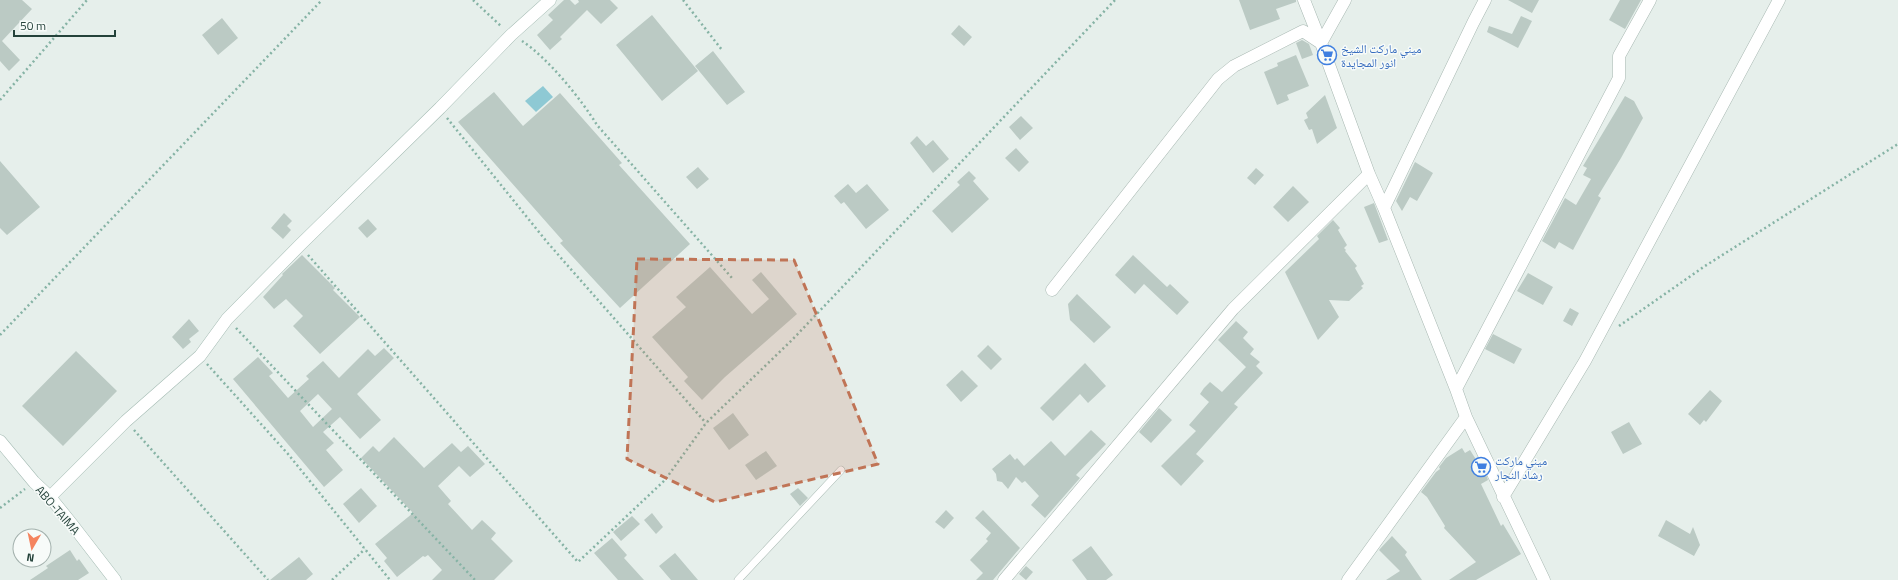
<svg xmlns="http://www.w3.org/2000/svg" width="1898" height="580" font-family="'Titillium Web','Noto Naskh Arabic',sans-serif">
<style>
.water{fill:#8ec9d4}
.building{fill:#bbcac4;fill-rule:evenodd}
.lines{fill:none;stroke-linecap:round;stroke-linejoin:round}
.lane-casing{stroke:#a8b8b2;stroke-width:8}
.street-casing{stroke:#a8b8b2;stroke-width:13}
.secondary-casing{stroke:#a4bbb3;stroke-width:13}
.path{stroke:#86b3a5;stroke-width:2.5;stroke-dasharray:2 3;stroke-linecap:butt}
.lane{stroke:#fff;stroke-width:7}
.street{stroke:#fff;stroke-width:12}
.secondary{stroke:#fff;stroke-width:12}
.marked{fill:#c07456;fill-opacity:0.2;stroke:#c07456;stroke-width:3;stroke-dasharray:8 5;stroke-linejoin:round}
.labels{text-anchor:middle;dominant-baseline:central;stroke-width:3;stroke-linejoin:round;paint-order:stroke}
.shop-label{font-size:12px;fill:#366cbe;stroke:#f7fbf9;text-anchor:start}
.street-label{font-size:12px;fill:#24423a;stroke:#f7fbf9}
</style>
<rect width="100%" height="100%" fill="#e6efeb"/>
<path class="water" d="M543,86L553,97L536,112L525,101Z"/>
<path class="building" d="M0,0H22L32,9L2,41L20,60L9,71L0,61Z
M564,0H570L575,5L579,2L578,0H610L618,8L601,24L587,10L560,37L562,39L550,50L537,35L553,20L548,15Z
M1239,0H1296V2L1276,9L1280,19L1250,30Z
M1508,0H1539L1532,13Z
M1620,0H1641L1625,29L1609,20Z
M652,15L698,71L662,101L616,45Z
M1521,16L1532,21L1518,48L1487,32L1489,26L1512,34Z
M222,18L238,38L218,55L202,35Z
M959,25L972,37L964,46L951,34Z
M1302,40L1309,44L1313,55L1302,59L1296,43Z
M713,51L745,92L727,105L695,66Z
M1296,55L1309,86L1287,95L1289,100L1277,105L1264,72L1278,66L1277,63Z
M494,92L523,126L560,93L622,163L619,165L690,244L620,308L560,243L563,241L458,122Z
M1325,95L1337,128L1317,144L1312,129L1309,130L1304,120L1308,118L1306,113Z
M1625,96L1634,101L1643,118L1621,158L1598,196L1601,198L1573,250L1559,242L1555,249L1542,241L1565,198L1576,205L1591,179L1583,175L1587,168L1583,166Z
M1021,116L1033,128L1020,140L1009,127Z
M917,136L926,146L933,140L949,159L933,173L910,143Z
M1016,148L1029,162L1019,172L1005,158Z
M0,161L40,207L7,235L0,228Z
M1415,162L1433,173L1417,201L1410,197L1402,211L1396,201Z
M698,167L709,179L697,189L686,177Z
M1256,168L1264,175L1255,185L1247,178Z
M969,171L976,178L973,181L989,199L952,233L932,211L960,185L957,182Z
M848,184L856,193L867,184L889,210L866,229L844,202L841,204L834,196Z
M1293,186L1309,202L1288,222L1273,207Z
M1374,203L1388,240L1379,243L1364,207Z
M284,213L292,221L287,226L291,230L283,239L271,228Z
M368,219L377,229L367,238L358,228Z
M1333,220L1340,228L1338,230L1347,245L1344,248L1346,250L1345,251L1357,266L1355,268L1364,284L1361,286L1363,288L1349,301L1329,300L1339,317L1318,340L1285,272L1319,239L1317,236Z
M302,255L335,288L333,290L360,317L320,354L293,326L303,316L286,299L274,309L263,297L283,275L282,274Z
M1133,255L1167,287L1170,284L1189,302L1177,315L1144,284L1135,294L1115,275Z
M710,267L752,314L769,299L752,280L761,272L797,314L725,377L702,400L684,381L688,377L652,337L686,307L676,297Z
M1528,273L1553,287L1543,305L1517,291Z
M1077,294L1111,327L1094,343L1070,320L1068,304Z
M1570,308L1579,313L1572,326L1563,321Z
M189,319L199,331L189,339L191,342L183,349L172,337Z
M1236,321L1248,332L1243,338L1254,349L1250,354L1260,362L1256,366L1263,373L1234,404L1238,407L1196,454L1204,461L1181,486L1161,466L1196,431L1189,425L1209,402L1200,394L1204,388L1210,382L1222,392L1246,367L1218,340Z
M1493,334L1522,349L1514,364L1485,349Z
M988,345L1002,359L991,370L977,356Z
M384,348L394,358L357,394L381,420L360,439L340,417L323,432L334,443L326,450L343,470L324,487L233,379L258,357L273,373L269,376L288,398L309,379L306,376L323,361L339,378L368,349L375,356ZM318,394L332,409L313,427L300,411Z
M76,351L117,391L63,446L22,406Z
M1085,363L1106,386L1088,403L1080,394L1053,421L1040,408Z
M962,370L978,386L961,402L946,385Z
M1710,390L1722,401L1706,422L1704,420L1700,425L1688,414Z
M1159,408L1172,420L1151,443L1139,432Z
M733,413L749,435L729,450L713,428Z
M1629,422L1642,444L1623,454L1611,432Z
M1091,430L1106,444L1076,475L1080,478L1045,518L1031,505L1039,496L1025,481L1022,483L1016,477L1008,489L1002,482L997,481L996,474L992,469L1010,454L1015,460L1017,458L1024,466L1051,441L1065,456Z
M394,437L424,468L452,443L461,452L468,446L485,464L470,477L459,466L438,486L451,501L448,504L472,530L482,520L496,533L491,539L513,561L494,580H432L442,570L428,555L425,557L423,556L397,577L384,561L387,558L375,544L413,513L361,458L373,446L379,452Z
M1462,448L1465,453L1470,450L1487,477L1488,480L1481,484L1501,526L1503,524L1521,554L1476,580H1449L1476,562L1444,528L1445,526L1427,497L1421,492L1436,472L1440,469L1439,467L1446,458Z
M766,451L777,466L756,480L745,465Z
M361,488L377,506L359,523L343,504Z
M798,488L808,498L800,506L790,494Z
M946,510L954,518L944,529L935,522Z
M983,510L1020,548L993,580H976L983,573L970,560L988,541L986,539L991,533L975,518Z
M652,513L663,527L656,534L644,520Z
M632,516L640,524L621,541L613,532Z
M1666,520L1690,534L1693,527L1700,545L1694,556L1658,536Z
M1392,536L1407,552L1405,555L1422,580H1386L1400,571L1379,550Z
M612,538L627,555L624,558L644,580H618L594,553Z
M1091,546L1113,575L1106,580H1087L1072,560Z
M70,550L77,561L79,559L89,573L78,580H30L48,568L46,566Z
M675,553L698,580H671L659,566Z
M299,557L313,574L306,580H270Z
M1026,566L1033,572L1026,580L1019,574Z"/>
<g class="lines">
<defs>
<path id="lane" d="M738,580L841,470"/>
<path id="street" d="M1304,0L1321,43L1369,174L1384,208L1456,389L1466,417L1544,580
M1384,208L1473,23L1485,0
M1052,290L1218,79L1234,66L1303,31L1321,43L1345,0
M1456,389L1619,78V56L1650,0
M1503,497L1585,361L1779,0
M1004,580L1233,309L1369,174
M1348,580L1466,417"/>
<path id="secondary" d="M0,441L34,482L50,497L71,523L115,580
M50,497L126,421L200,356L227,319L300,245L440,108L511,35L550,0"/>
</defs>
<use href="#lane" class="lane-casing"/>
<use href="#street" class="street-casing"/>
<use href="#secondary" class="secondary-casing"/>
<path class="path" d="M473,0L502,27
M683,0L722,50
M522,41C548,58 581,99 597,125L732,278
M0,100L87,0
M447,118L547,242L706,423
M308,255L578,562L665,480L706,423L792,340L1115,0
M1619,326L1705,266L1898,144
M236,328L475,580
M0,335L322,0
M207,364L288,454L390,580
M134,430L268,580
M0,508L25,489
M332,580L365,549"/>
<use href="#lane" class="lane"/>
<use href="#street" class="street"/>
<use href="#secondary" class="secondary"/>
</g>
<path class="marked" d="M637,259L794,260L878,464L715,502L627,459Z"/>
<defs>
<symbol id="supermarket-ring" viewBox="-11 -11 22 22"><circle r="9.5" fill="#f7fbf9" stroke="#3f7fe0" stroke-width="1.5"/><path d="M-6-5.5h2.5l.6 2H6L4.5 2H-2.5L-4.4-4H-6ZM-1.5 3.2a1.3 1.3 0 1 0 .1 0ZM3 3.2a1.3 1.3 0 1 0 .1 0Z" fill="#3f7fe0"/></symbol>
</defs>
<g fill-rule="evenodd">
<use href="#supermarket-ring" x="1316" y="44" width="22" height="22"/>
<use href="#supermarket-ring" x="1470" y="456" width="22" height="22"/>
</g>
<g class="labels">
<g class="shop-label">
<text x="1341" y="48">ميني ماركت الشيخ<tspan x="1341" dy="14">انور المجايدة</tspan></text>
<text x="1495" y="460">ميني ماركت<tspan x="1495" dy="14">رشاد النجار</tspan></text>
</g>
<g class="street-label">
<text transform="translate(58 510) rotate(49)">ABO-TAIMA</text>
</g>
</g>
<g transform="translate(32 548) rotate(189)"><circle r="19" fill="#f7fbf9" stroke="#a3b1ad"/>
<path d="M0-3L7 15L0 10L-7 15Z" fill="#f4845f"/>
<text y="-6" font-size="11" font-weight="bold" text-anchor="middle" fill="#24423a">N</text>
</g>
<path d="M14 30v6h101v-6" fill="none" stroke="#24423a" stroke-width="2"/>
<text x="20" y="30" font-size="12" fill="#24423a" stroke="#f7fbf9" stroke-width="3" paint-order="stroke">50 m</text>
</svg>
